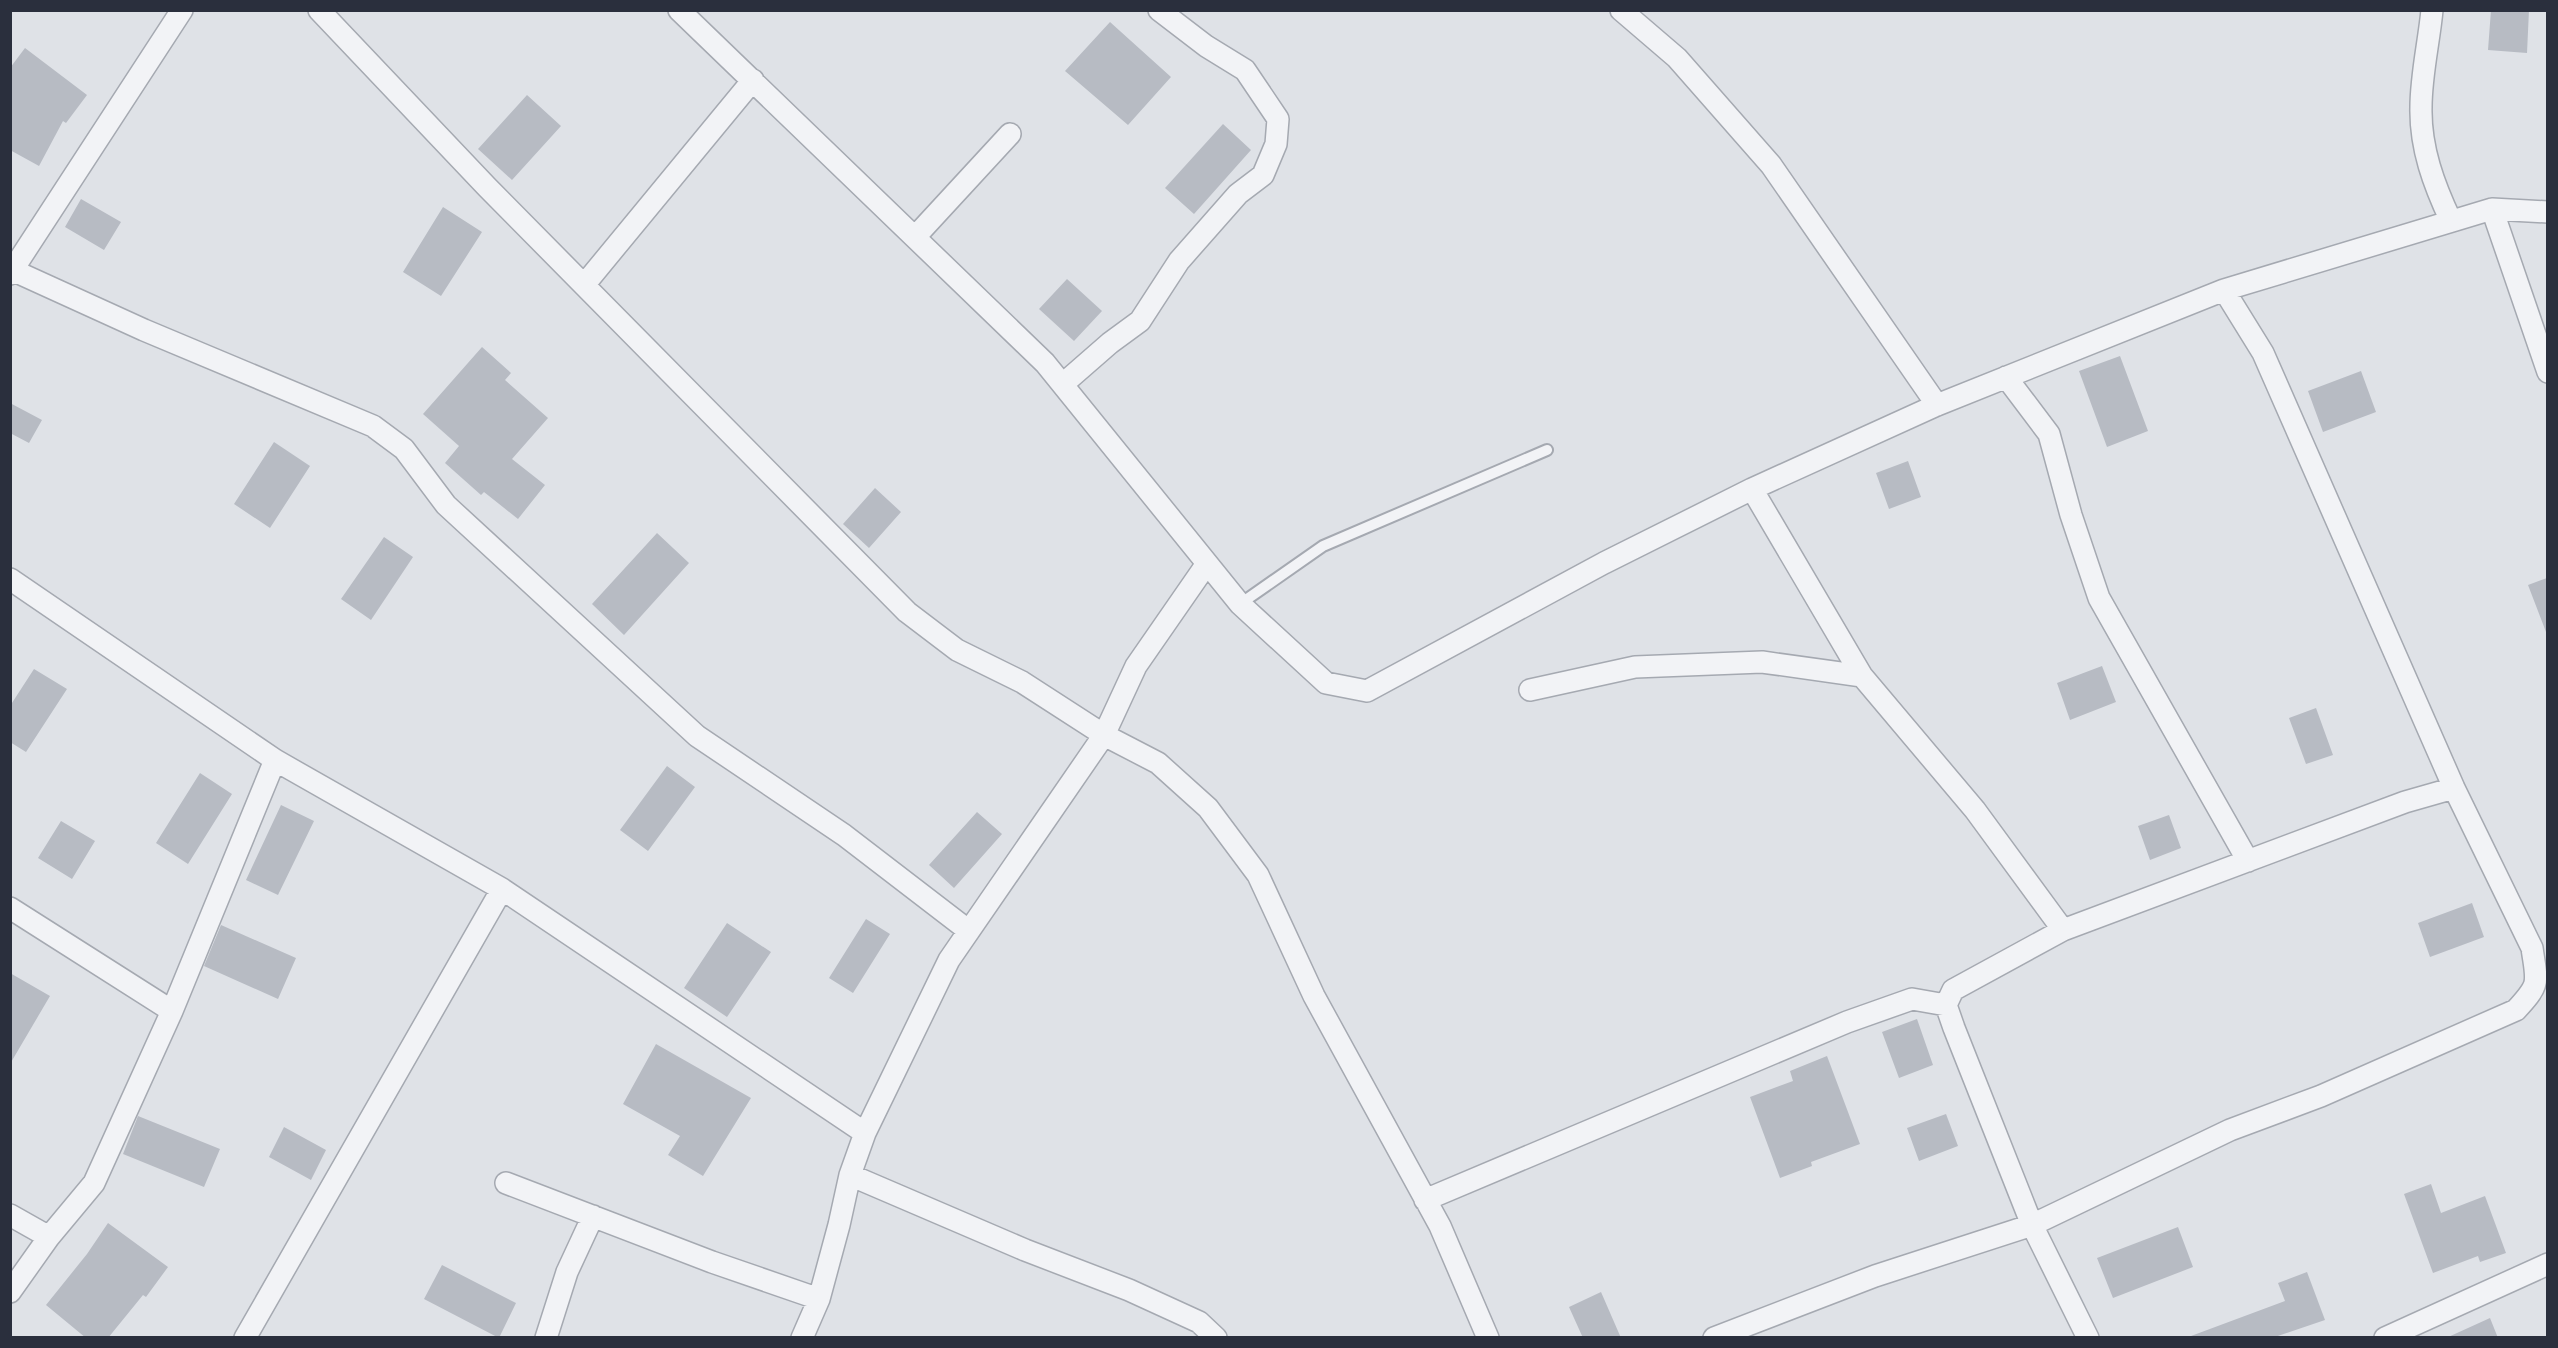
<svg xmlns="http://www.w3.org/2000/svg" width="2558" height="1348" font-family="Signika,sans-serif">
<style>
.building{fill:#b7bbc3}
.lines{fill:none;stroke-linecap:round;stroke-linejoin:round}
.service-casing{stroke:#a5a9b1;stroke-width:14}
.minor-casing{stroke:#a5a9b1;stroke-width:24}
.service{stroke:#f2f3f6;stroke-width:10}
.minor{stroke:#f2f3f6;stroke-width:21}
</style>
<rect width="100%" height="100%" fill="#dfe2e7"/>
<path class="building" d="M2491,10H2529L2527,53L2488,50Z
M1110,22L1171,77L1128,125L1065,71Z
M25,48L87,95L66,123L63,121L39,166L10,150V68Z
M527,95L561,126L512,180L478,149Z
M1223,124L1251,150L1194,214L1165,188Z
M81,199L121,222L104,250L65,227Z
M443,207L482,232L441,296L403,272Z
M1067,279L1102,311L1074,341L1039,309Z
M482,347L511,373L505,380L548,418L512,459L545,485L518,519L484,492L481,495L445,463L459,446L423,414Z
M2120,356L2148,431L2107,447L2079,371Z
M2361,371L2376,412L2323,432L2308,391Z
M10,403L42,420L29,443L10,433Z
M274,442L310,466L270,528L234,504Z
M1908,461L1921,497L1889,509L1876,473Z
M875,488L901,512L869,548L843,524Z
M657,533L689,563L624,635L592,604Z
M384,537L413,557L371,620L341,599Z
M2547,578V631L2546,632L2528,585Z
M2102,666L2116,702L2070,720L2057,683Z
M34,669L67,689L26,752L10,742V706Z
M2316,708L2333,755L2306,764L2289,718Z
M667,766L695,787L648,851L620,830Z
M200,773L232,794L188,864L156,843Z
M281,805L314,821L278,895L246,880Z
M977,812L1002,834L954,888L929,865Z
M2169,815L2181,848L2150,860L2138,826Z
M61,821L95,841L72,879L38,858Z
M2472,903L2484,937L2430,957L2418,923Z
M866,919L890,934L853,993L829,978Z
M727,923L771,952L727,1017L684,988Z
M221,925L296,958L278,999L204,966Z
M10,973L50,996L10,1064Z
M1917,1019L1933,1065L1899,1078L1882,1032Z
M656,1044L751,1098L703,1176L668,1155L680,1136L623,1104Z
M1827,1056L1860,1144L1811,1162L1812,1166L1780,1178L1750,1097L1793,1081L1790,1071Z
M1946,1114L1958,1146L1919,1161L1907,1128Z
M138,1116L220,1149L204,1187L123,1154Z
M284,1127L326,1150L311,1180L269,1157Z
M2431,1184L2441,1213L2485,1196L2506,1253L2480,1262L2478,1256L2433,1273L2404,1194Z
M108,1223L168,1267L146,1297L143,1295L108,1338H86L46,1305L87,1254Z
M2178,1227L2193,1267L2113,1298L2097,1258Z
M442,1265L516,1303L499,1338L424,1299Z
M2307,1272L2325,1320L2272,1338H2192L2191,1336L2285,1301L2278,1283Z
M1601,1292L1621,1338H1583L1569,1307Z
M2490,1318L2498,1338H2446Z"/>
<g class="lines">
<defs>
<path id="service" d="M1240,604L1323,546L1547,450"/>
<path id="minor" d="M319,10L487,187L907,612L957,650L1022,682L1104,735L1158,763L1208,808L1258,875L1314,996L1440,1226L1488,1338
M679,10L1045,363L1240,604L1326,683L1367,691L1604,563L1752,489L1937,405L2224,290L2492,209L2548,212
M1621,10L1677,58L1771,165L1937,405
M2432,10C2429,42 2421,75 2421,107C2420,148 2434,185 2451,221
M2492,209L2548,372
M915,237L1010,134
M10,269L144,330L373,426L404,449L446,505L697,736L844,835L969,931
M10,274L182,10
M584,285L753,80
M2006,377L2049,434L2071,515L2099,598L2248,861
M1063,384L1110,343L1140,321L1179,261L1238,194L1263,175L1276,144L1278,119L1245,70L1206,46L1159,10
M1752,489L1862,676L1975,810L2063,930
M10,579L275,760L502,889L865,1133
M1530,690L1635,667L1762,662L1862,676
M10,908L172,1011
M850,1175L1025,1250L1129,1290L1199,1322L1216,1338
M506,1183L712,1262L819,1299
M1425,1200L1847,1022L1912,999L1946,1005
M10,1215L49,1237
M10,1292L49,1237L94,1183L172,1011L275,760
M245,1338L502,889
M546,1338L567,1272L593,1216
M802,1338L819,1299L839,1225L850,1175L865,1133L949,960L1104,735L1136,666L1206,565
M1714,1338L1875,1276L2032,1225L2230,1130L2321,1096L2516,1010C2541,983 2537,983 2532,948L2454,788L2263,353L2224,290
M2088,1338L2032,1225L1954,1028L1946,1005L1953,990L2063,930L2405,802L2454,788
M2385,1338L2548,1264"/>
</defs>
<use href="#service" class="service-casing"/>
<use href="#minor" class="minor-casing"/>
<use href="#service" class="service"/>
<use href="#minor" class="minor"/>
</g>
<rect width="2558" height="1348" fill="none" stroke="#2a2f3d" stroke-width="24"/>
</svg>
